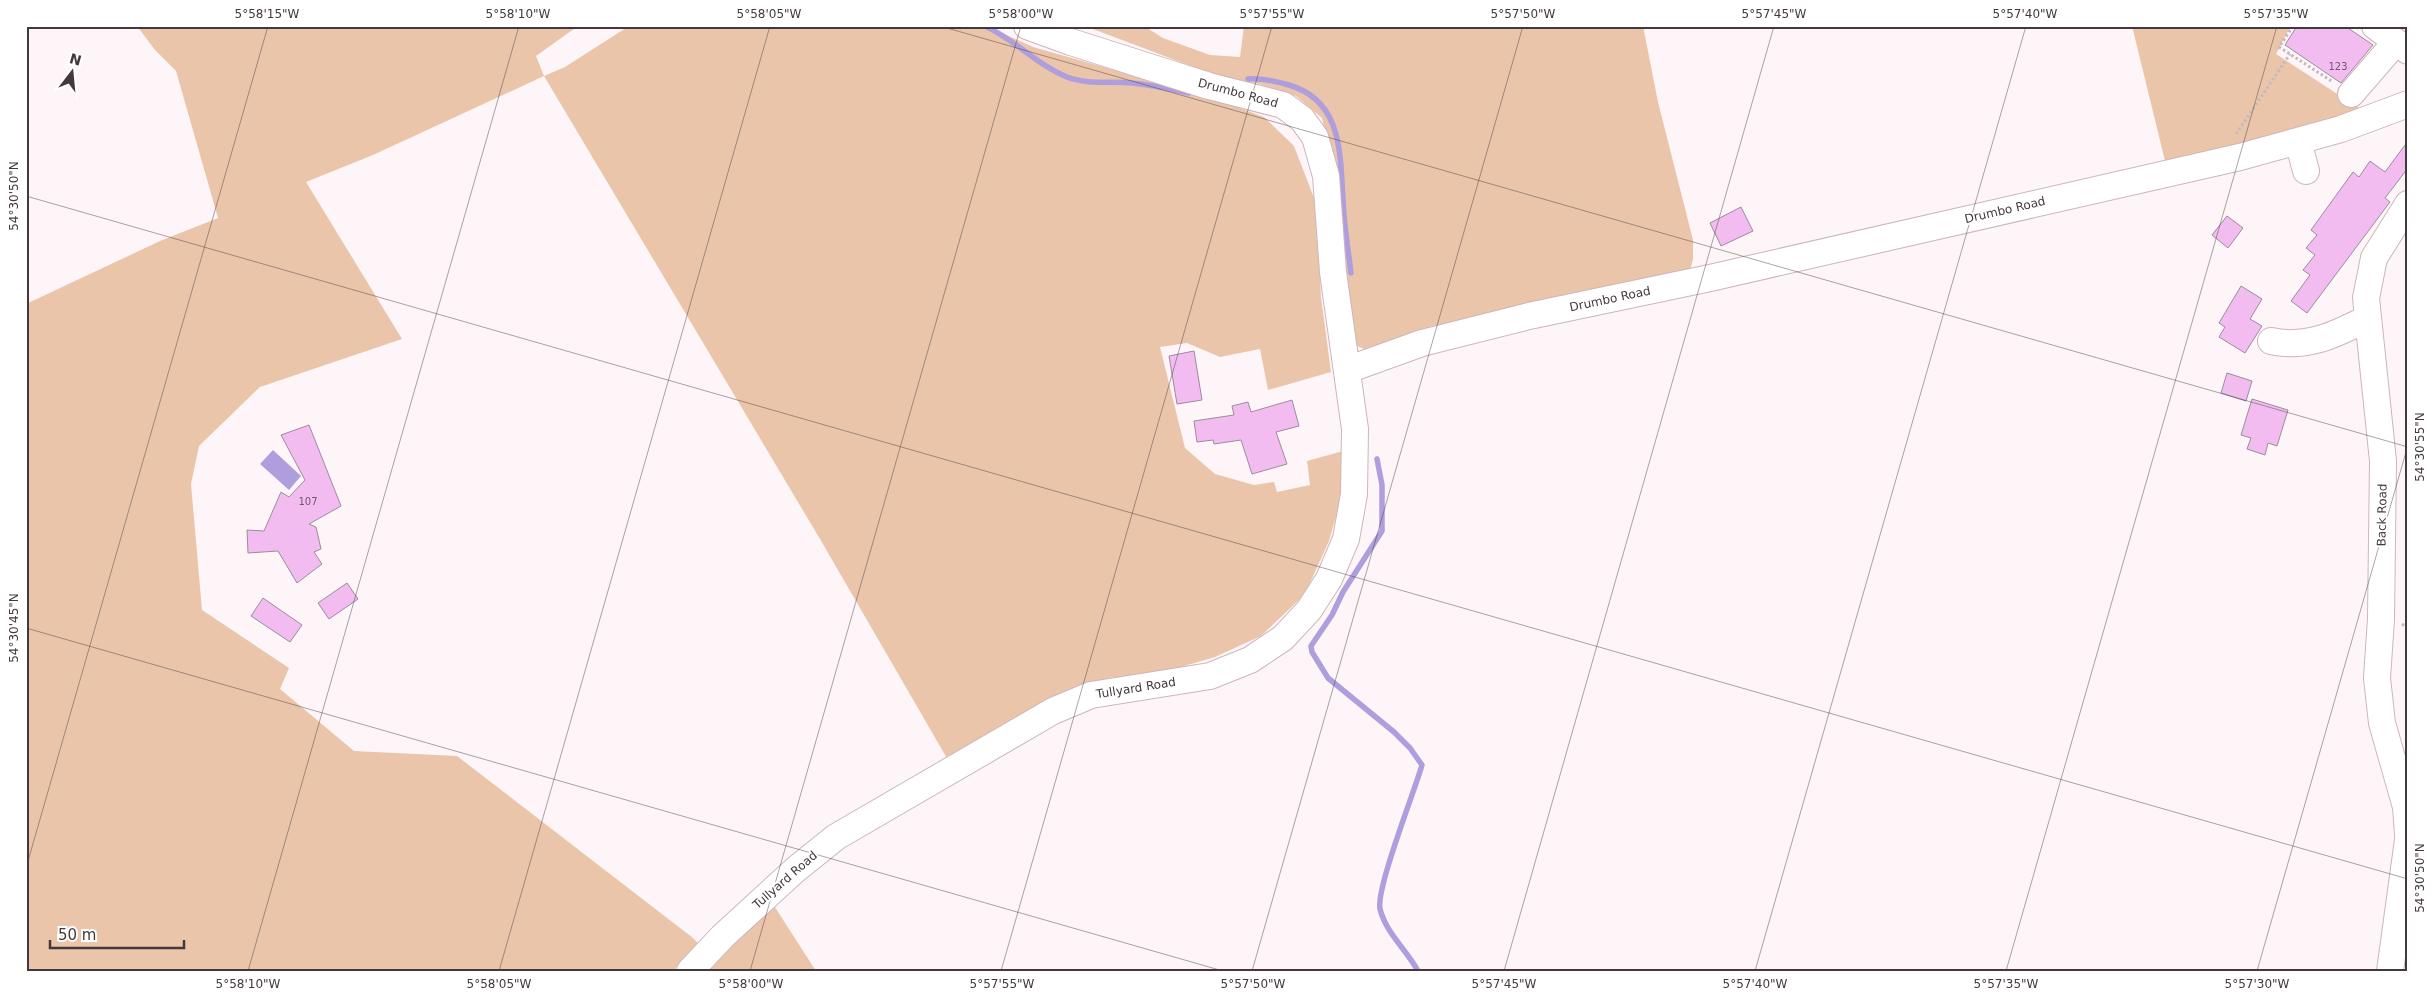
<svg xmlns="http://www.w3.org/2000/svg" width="2434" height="997" font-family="'DejaVu Sans',sans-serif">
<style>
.green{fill:#eac5aa}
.water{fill:#af9edd}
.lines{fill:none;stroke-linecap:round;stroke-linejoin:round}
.stream{stroke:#af9edd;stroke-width:5.5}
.building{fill:#f2bcf1;stroke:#9b8c9b}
.minor-casing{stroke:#ccb6bc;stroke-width:28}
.path{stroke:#c3babd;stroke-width:3;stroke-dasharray:2.5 2.5;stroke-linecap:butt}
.minor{stroke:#fff;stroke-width:26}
.ticks{fill:none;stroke:#43393c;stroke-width:1;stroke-opacity:0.45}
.labels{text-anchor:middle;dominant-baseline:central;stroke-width:4;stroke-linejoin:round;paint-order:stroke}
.number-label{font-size:10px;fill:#6f5a69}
.street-label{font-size:12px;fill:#43393c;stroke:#fff}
.neatline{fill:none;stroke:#43393c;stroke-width:2}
.ticks-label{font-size:12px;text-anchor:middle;fill:#43393c}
</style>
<rect width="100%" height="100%" fill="#fef5f8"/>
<path class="green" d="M137,26H578L536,56L544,76L565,67L629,26H987L1033,47L1213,98L1264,117L1294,146L1316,203L1321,297L1331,372L1268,390L1260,349L1220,357L1187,343L1160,347L1185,448L1215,474L1254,485L1274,482L1277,492L1310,485L1307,461L1343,451L1345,472L1339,506L1329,541L1305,594L1261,636L1215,657L1160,673L1108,678L1074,690L948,760L820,539L544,76L373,155L306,182L402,339L260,387L199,446L191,484L202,610L289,668L280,689L354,751L457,756L693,938L698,943L673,971H26V304L160,241L218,218L176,71L155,50Z
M1085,26H1144L1163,38L1210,55L1240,57L1244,26H1643L1658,102L1693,240V259L1690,271L1432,326L1369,351L1357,346L1351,340L1331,156L1322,118L1296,96L1259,84L1212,74Z
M2132,26H2291L2276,54L2368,114L2166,165Z
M771,901L816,971H704Z"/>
<path class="water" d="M273,450L301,476L289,490L260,464Z"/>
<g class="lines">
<path class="stream" d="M985,26C1014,39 1037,65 1067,77C1088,85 1110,81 1132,83C1151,85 1171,89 1189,93
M1248,79C1262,78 1275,81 1289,85C1343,101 1340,154 1343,200C1344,224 1348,249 1351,273
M1377,459L1382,485V531L1343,592L1332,615L1311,646L1312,652L1328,678L1394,732L1410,748L1422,765C1414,793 1376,888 1380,909C1386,933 1406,949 1418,971"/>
</g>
<path class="building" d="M2297,26H2345L2373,45L2341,83L2285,45Z
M2408,141V168L2385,198L2390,202L2307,313L2291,301L2310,275L2303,270L2315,255L2306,248L2317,235L2311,230L2353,172L2359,177L2370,161L2385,172Z
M1741,207L1753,231L1721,246L1710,223Z
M2227,216L2243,228L2228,248L2212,235Z
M2241,286L2262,299L2250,319L2262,326L2245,353L2219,337L2225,327L2219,323Z
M1194,351L1202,400L1177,404L1169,356Z
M2227,373L2252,381L2246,401L2221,393Z
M2252,399L2288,410L2277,446L2268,443L2265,455L2247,449L2251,438L2241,435Z
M1292,400L1299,426L1276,432L1287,464L1252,474L1241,440L1214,444L1213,440L1197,442L1194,421L1234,415L1232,406L1248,402L1251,412Z
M309,425L341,506L309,524L316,527L321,549L314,552L322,564L297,583L278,551L248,553L247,530L264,531L281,492L289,497L305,480L281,435Z
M347,583L358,599L329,619L318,603Z
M263,598L302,625L290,642L251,616Z"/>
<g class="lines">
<defs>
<path id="minor" d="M2375,26L2408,51
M2351,94L2396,42
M2298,141L2306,171
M2408,204L2374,258L2366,298L2383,461L2381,619L2377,678L2382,723L2406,807L2408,834
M2271,341C2307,349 2337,334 2368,318
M1347,370L1422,343L1529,316L1710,278L2240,157L2341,129L2408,104
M690,971L723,936L795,870L836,837L1053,711L1091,695L1210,676L1250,660L1283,638L1309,610L1329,579L1346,539L1354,494L1355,429L1333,272L1326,176L1315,137L1302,119L1283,105L1209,86L1071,42L1027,26
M2390,971L2408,840"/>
</defs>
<use href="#minor" class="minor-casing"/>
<path class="path" d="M2293,26L2279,47L2333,82
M2236,134L2290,54
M2402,624L2408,628"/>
<use href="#minor" class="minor"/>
</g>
<path class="ticks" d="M940,26L2408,447M26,196L2408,879M26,628L1223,971M26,868L268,26M248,971L519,26M499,971L770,26M750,971L1021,26M1001,971L1272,26M1252,971L1523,26M1504,971L1774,26M1755,971L2026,26M2006,971L2277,26M2257,971L2408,445"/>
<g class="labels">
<g class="number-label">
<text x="2338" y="66">123</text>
<text x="308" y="501">107</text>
</g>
<g class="street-label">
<text transform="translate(1238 93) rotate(15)">Drumbo Road</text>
<text transform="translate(2005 210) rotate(-13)">Drumbo Road</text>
<text transform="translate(1610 299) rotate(-12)">Drumbo Road</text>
<text transform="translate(2382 515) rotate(-89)">Back Road</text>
<text transform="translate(1136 688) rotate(-9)">Tullyard Road</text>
<text transform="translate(785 880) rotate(-41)">Tullyard Road</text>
</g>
</g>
<rect width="2434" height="997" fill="none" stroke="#ffffff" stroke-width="55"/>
<g transform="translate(72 72) rotate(16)" stroke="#ffffff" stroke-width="4" paint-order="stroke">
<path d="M0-4L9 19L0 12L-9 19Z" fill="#43393c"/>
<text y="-8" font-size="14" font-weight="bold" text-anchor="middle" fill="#43393c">N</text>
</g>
<path d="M50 940v8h134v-8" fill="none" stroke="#43393c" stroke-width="2.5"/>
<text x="58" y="940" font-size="15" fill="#43393c" stroke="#ffffff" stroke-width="4" paint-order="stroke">50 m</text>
<rect x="28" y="28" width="2378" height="942" class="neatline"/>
<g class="ticks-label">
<text x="267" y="18">5°58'15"W</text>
<text x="518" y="18">5°58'10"W</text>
<text x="769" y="18">5°58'05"W</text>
<text x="1021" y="18">5°58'00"W</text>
<text x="1272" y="18">5°57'55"W</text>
<text x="1523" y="18">5°57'50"W</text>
<text x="1774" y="18">5°57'45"W</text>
<text x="2025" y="18">5°57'40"W</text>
<text x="2276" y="18">5°57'35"W</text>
<text transform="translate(14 196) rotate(-90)" y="4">54°30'50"N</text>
<text transform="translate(2420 447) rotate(-90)" y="4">54°30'55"N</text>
<text transform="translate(14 628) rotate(-90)" y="4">54°30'45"N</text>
<text transform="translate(2420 878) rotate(-90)" y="4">54°30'50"N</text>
<text x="248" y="988">5°58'10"W</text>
<text x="499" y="988">5°58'05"W</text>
<text x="751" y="988">5°58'00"W</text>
<text x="1002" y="988">5°57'55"W</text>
<text x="1253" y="988">5°57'50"W</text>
<text x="1504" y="988">5°57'45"W</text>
<text x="1755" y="988">5°57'40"W</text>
<text x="2006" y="988">5°57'35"W</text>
<text x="2257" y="988">5°57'30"W</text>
</g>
</svg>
